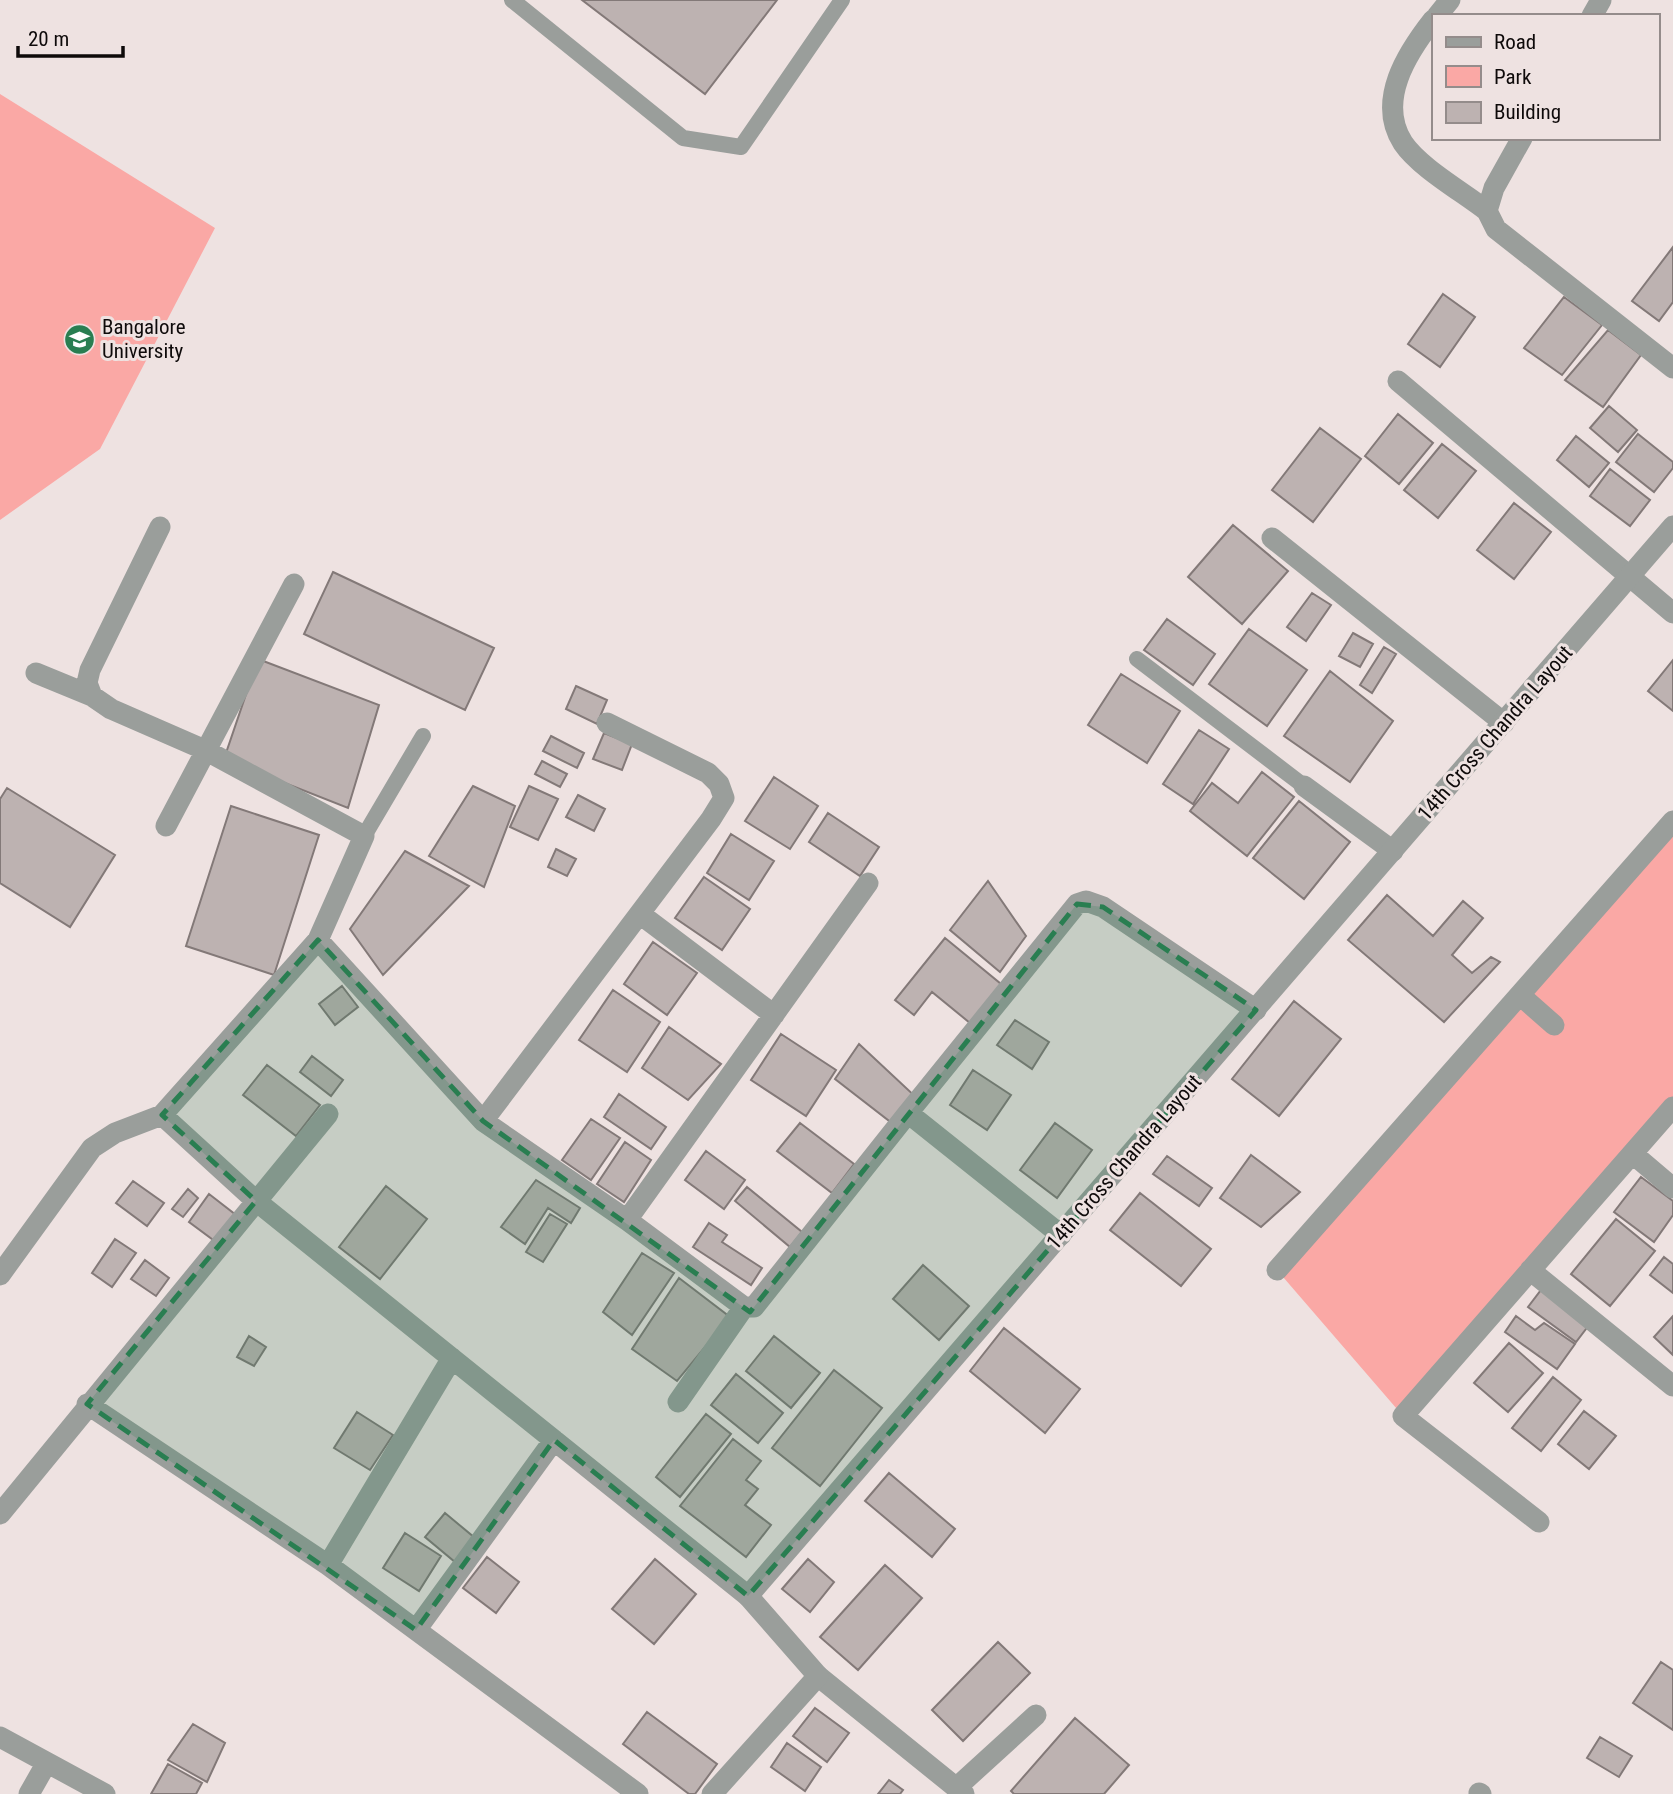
<svg xmlns="http://www.w3.org/2000/svg" width="1673" height="1794" font-family="'Roboto Condensed',sans-serif">
<style>
.green{fill:#faa8a5}
.building{fill:#bdb2b1;stroke:#837978;stroke-width:2}
.lines{fill:none;stroke-linecap:round;stroke-linejoin:round}
.service{stroke:#9a9e9b;stroke-width:16}
.minor{stroke:#9a9e9b;stroke-width:21}
.tertiary{stroke:#9a9e9b;stroke-width:21}
.marked{fill:#297e51;fill-opacity:0.2;stroke:#297e51;stroke-width:5;stroke-dasharray:14 9;stroke-linejoin:round}
.labels{text-anchor:middle;dominant-baseline:central;stroke-width:6;stroke-linejoin:round;paint-order:stroke}
.poi-label{font-size:21px;fill:#0e0a0a;stroke:#eee2e1;text-anchor:start}
.street-label{font-size:21px;fill:#0e0a0a;stroke:#eee2e1}
</style>
<rect width="100%" height="100%" fill="#eee2e1"/>
<path class="green" d="M0,94L215,228L100,449L0,520Z
M1673,821V1107L1403,1416L1277,1270Z"/>
<path class="building" d="M582,0H777L705,94Z
M1673,247V302L1659,321L1632,301Z
M1443,294L1475,317L1440,367L1408,344Z
M1564,297L1602,325L1562,375L1524,348Z
M1608,330L1641,355L1603,407L1565,380Z
M1609,406L1637,430L1618,452L1590,428Z
M1398,414L1433,443L1399,484L1365,456Z
M1320,428L1361,459L1313,522L1272,490Z
M1638,434L1673,462V468L1654,492L1616,462Z
M1576,436L1609,463L1589,487L1557,460Z
M1442,444L1476,471L1438,518L1404,490Z
M1610,469L1650,500L1630,526L1590,496Z
M1514,503L1551,532L1514,579L1477,550Z
M1233,525L1288,571L1242,624L1188,577Z
M333,572L494,648L465,710L304,634Z
M1312,593L1331,605L1306,641L1287,627Z
M1167,619L1215,654L1193,685L1144,650Z
M1249,629L1307,670L1267,726L1209,684Z
M1353,633L1373,644L1360,667L1339,656Z
M1384,647L1396,654L1372,693L1360,685Z
M258,659L379,705L348,808L224,759Z
M1673,660V711L1648,691Z
M1330,671L1393,721L1350,782L1284,736Z
M1121,674L1180,711L1147,763L1088,725Z
M576,686L607,700L597,724L566,709Z
M1199,730L1229,749L1193,804L1163,784Z
M604,733L632,744L622,770L593,759Z
M551,736L584,753L577,768L543,751Z
M542,761L567,774L560,787L535,774Z
M1262,772L1294,797L1247,856L1190,811L1212,783L1238,803Z
M774,777L818,806L790,849L745,821Z
M473,786L515,806L484,887L429,856Z
M529,786L558,799L538,840L510,827Z
M7,788L115,855L70,927L0,883V799Z
M578,795L605,809L594,831L566,817Z
M1299,801L1350,842L1304,899L1253,858Z
M231,806L319,835L274,975L186,946Z
M828,813L879,847L860,876L809,842Z
M731,834L774,861L749,900L707,873Z
M556,849L576,859L567,876L548,867Z
M405,851L469,886L383,975L350,929Z
M704,877L750,909L722,950L675,918Z
M988,881L1026,936L1000,972L950,930Z
M1387,895L1433,936L1463,901L1483,918L1452,955L1472,973L1491,957L1500,962L1444,1022L1348,940Z
M945,938L1001,984L970,1023L932,992L914,1015L895,1000Z
M653,942L697,973L667,1015L624,984Z
M342,986L358,1007L335,1025L319,1004Z
M613,990L660,1022L627,1072L579,1040Z
M1294,1001L1341,1039L1279,1116L1232,1079Z
M1015,1020L1049,1042L1032,1069L997,1045Z
M669,1027L721,1064L688,1100L642,1068Z
M781,1034L836,1070L806,1116L751,1080Z
M859,1044L919,1100L897,1127L835,1079Z
M312,1056L343,1080L331,1096L300,1072Z
M267,1065L320,1105L296,1136L243,1095Z
M973,1070L1011,1095L987,1130L950,1105Z
M619,1094L666,1127L651,1149L604,1117Z
M591,1119L620,1138L591,1180L562,1160Z
M800,1123L854,1164L832,1193L777,1151Z
M1055,1123L1092,1150L1057,1198L1020,1170Z
M625,1142L651,1160L624,1202L597,1184Z
M706,1151L745,1180L724,1209L685,1180Z
M1251,1155L1300,1192L1261,1227L1220,1198Z
M1167,1156L1212,1188L1199,1206L1153,1174Z
M1641,1177L1673,1201V1215L1654,1242L1614,1212Z
M536,1180L580,1208L571,1223L548,1208L525,1244L501,1227Z
M133,1181L164,1203L147,1226L116,1203Z
M386,1186L427,1219L380,1279L339,1247Z
M747,1187L802,1232L790,1247L735,1201Z
M188,1189L198,1198L183,1217L172,1209Z
M1140,1193L1211,1249L1181,1286L1110,1230Z
M209,1194L236,1215L216,1242L189,1222Z
M550,1214L567,1224L543,1262L526,1252Z
M1616,1219L1655,1251L1610,1306L1571,1274Z
M709,1223L727,1235L722,1242L762,1268L751,1285L693,1247Z
M115,1239L136,1253L112,1287L92,1273Z
M642,1253L674,1273L632,1335L603,1312Z
M1664,1257L1673,1264V1293L1650,1275Z
M145,1260L169,1278L156,1296L131,1279Z
M923,1265L969,1306L939,1340L893,1299Z
M679,1278L730,1317L677,1381L632,1349Z
M1541,1290L1589,1325L1576,1342L1528,1307Z
M1516,1316L1535,1330L1544,1323L1575,1344L1557,1369L1505,1332Z
M1673,1316V1355L1654,1337Z
M1004,1328L1080,1389L1045,1433L970,1371Z
M249,1336L266,1347L254,1366L237,1357Z
M774,1336L820,1373L791,1408L746,1371Z
M1509,1343L1543,1373L1508,1412L1474,1383Z
M834,1370L882,1408L820,1486L772,1448Z
M736,1374L783,1413L758,1443L711,1405Z
M1553,1377L1581,1400L1541,1451L1512,1428Z
M1584,1411L1616,1436L1589,1469L1558,1444Z
M357,1412L393,1435L370,1470L334,1448Z
M706,1414L731,1434L680,1497L656,1477Z
M733,1439L761,1461L746,1480L758,1489L745,1505L771,1525L746,1557L680,1506Z
M889,1473L955,1529L932,1557L865,1501Z
M445,1513L475,1538L455,1562L425,1537Z
M405,1533L441,1556L419,1591L383,1568Z
M487,1557L519,1582L496,1613L463,1588Z
M655,1559L696,1594L654,1644L612,1609Z
M808,1559L834,1582L810,1612L782,1589Z
M885,1565L922,1598L858,1670L820,1637Z
M998,1642L1030,1673L963,1741L932,1710Z
M1661,1662L1673,1670V1730L1633,1703Z
M815,1708L849,1733L827,1762L793,1736Z
M647,1712L717,1764L695,1794H689L623,1744Z
M1075,1718L1129,1765L1104,1794H1014L1011,1791Z
M193,1724L225,1743L207,1782L168,1760Z
M1600,1737L1632,1756L1619,1777L1587,1758Z
M787,1743L821,1767L805,1791L771,1767Z
M168,1764L202,1783L196,1794H151Z
M889,1780L903,1790L900,1794H878Z"/>
<g class="lines">
<path class="service" d="M512,0L683,138L741,147L842,0
M1137,659L1304,786
M364,836L423,736"/>
<path class="minor" d="M1437,16L1450,0
M1592,16L1601,0
M1433,20C1407,53 1376,101 1403,143C1420,168 1463,192 1487,211
M1522,138L1494,188L1487,211L1496,229L1673,368
M1398,381L1673,613
M160,527L90,670L87,683L92,696L111,709L205,750L364,836L318,940L162,1115
M1272,538L1504,723
M36,673L92,696
M1304,786L1393,851
M166,826L294,584
M640,914L774,1015
M318,940L483,1121L627,1220L868,883
M1520,995L1554,1025
M908,1113L1077,904L1086,901L1103,907L1256,1010
M483,1121L711,819L724,798L719,784L708,773L607,723
M1633,1154L1673,1188
M627,1220L744,1307H754L908,1113L1061,1235
M1277,1270L1673,821
M1530,1270L1673,1386
M0,1275L92,1148L115,1133L162,1115L256,1201L748,1596
M678,1402L744,1307
M87,1404L328,1565L638,1794
M0,1514L328,1114
M1539,1522L1403,1416L1673,1107
M328,1565L452,1358
M416,1630L554,1440
M818,1676L964,1794
M0,1737L105,1794
M956,1788L1036,1715
M1479,1793L1481,1794
M29,1794L46,1764"/>
<path class="tertiary" d="M712,1794L818,1676L748,1596L1673,526"/>
</g>
<path class="marked" d="M1077,904L1103,907L1256,1010L748,1596L554,1440L416,1630L87,1404L256,1201L162,1115L318,940L483,1121L750,1312Z"/>
<defs>
<symbol id="university-disc" viewBox="-11 -11 22 22"><circle r="9.5" fill="#297e51" stroke="#eee2e1"/><path d="M0-5L7-2L0 1L-7-2ZM-4 1L0 2.5L4 1V4Q0 6-4 4Z" fill="#fff"/></symbol>
</defs>
<g fill-rule="evenodd">
<use href="#university-disc" x="62" y="322" width="35" height="35"/>
</g>
<g class="labels">
<g class="poi-label">
<text x="102" y="327">Bangalore<tspan x="102" dy="24">University</tspan></text>
</g>
<g class="street-label">
<text transform="translate(1495 733) rotate(-49)">14th Cross Chandra Layout</text>
<text transform="translate(1124 1162) rotate(-49)">14th Cross Chandra Layout</text>
</g>
</g>
<rect x="1432" y="14" width="228" height="126" fill="#eee2e1" stroke="#948c8b" stroke-width="2"/>
<rect x="1446" y="37" width="35" height="10" fill="#9a9e9b" stroke="#948c8b" stroke-width="2"/>
<text x="1494" y="49" font-size="21" fill="#0e0a0a">Road</text>
<rect x="1446" y="66" width="35" height="21" fill="#faa8a5" stroke="#948c8b" stroke-width="2"/>
<text x="1494" y="84" font-size="21" fill="#0e0a0a">Park</text>
<rect x="1446" y="102" width="35" height="21" fill="#bdb2b1" stroke="#948c8b" stroke-width="2"/>
<text x="1494" y="119" font-size="21" fill="#0e0a0a">Building</text>
<path d="M18 46v10h105v-10" fill="none" stroke="#0e0a0a" stroke-width="3.5"/>
<text x="28" y="46" font-size="21" fill="#0e0a0a" stroke="#eee2e1" stroke-width="5" paint-order="stroke">20 m</text>
</svg>
